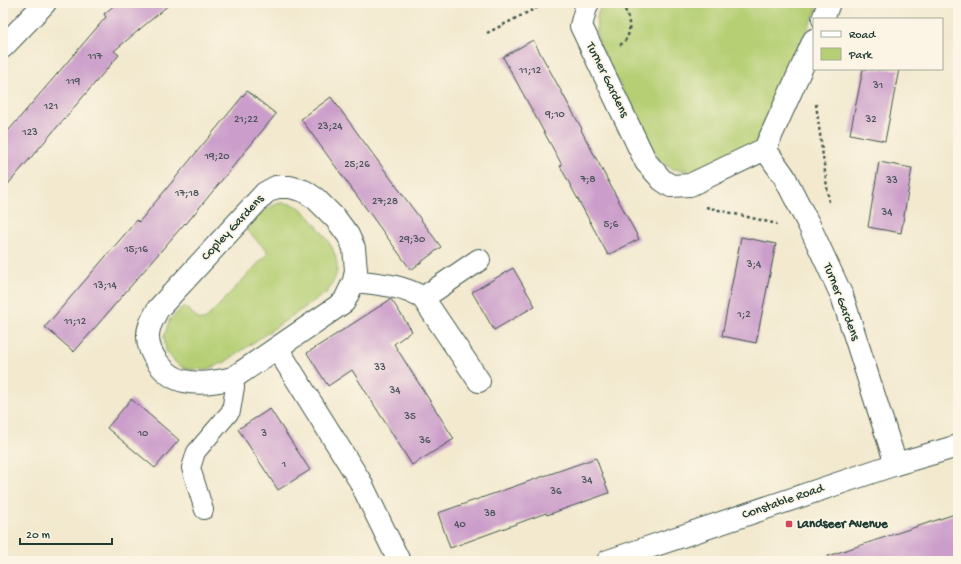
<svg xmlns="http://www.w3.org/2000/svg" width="961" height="564" font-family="'Gochi Hand',sans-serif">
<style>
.green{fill:#b6cf74;stroke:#6a8654}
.building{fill:#cb9dca}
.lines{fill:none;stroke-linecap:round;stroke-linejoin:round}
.service-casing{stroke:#3f574b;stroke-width:20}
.minor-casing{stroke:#3f574b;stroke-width:24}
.path{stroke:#3f574b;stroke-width:2.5;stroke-dasharray:3 3;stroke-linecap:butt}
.service{stroke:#fff;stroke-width:18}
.minor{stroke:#fff;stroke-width:22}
.poi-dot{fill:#d1495b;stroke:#fcf5e5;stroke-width:1.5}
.labels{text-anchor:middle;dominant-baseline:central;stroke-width:3.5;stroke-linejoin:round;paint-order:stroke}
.number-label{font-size:11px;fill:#4a555a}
.street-label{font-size:13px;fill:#1f3d34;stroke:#fcf5e5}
.poi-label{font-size:13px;font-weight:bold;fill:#1f3d34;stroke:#fcf5e5;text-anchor:start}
</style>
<rect width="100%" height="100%" fill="#fcf5e5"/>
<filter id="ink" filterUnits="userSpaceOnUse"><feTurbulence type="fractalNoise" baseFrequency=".025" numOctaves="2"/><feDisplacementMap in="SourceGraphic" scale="8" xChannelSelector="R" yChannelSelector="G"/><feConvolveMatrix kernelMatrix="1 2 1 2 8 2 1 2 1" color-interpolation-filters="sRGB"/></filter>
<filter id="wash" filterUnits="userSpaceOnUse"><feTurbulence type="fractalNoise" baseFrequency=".012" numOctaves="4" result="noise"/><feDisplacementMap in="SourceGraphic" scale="16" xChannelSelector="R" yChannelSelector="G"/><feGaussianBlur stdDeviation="0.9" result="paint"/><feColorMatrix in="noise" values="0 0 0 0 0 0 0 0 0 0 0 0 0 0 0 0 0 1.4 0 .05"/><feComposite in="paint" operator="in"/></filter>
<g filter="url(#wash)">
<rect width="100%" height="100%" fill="#f2e9cf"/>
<path class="green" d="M603,3H819L815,13L781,85L755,145C733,154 692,179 669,167C666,165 663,162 659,160L599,44C596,30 594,16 603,3Z
M280,203C286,203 295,204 300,208C304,211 308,216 311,219C323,234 338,249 337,270C336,278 331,286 327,292L225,362L206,370L186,369L176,363L166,351L164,336L170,319L184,306L200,320H205L267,254V250L246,230C257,216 263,209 280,203Z"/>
<g id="blocks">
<path class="building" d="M117,3H171L114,51L119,55L3,190V137L106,17L104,14Z
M533,40L582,129L581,130L639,239L608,255L560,166L562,165L503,57Z
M863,69H899L885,141L850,134Z
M247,91L276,114L186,224L185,223L74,352L45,327L137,220L139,222Z
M331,97L441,247L411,270L301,119Z
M879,162L912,168L901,233L868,227Z
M741,237L776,244L756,343L722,336Z
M513,268L535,306L494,330L472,292Z
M391,299L412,331L394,344L454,439L412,465L352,370L328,386L307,353Z
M131,399L179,440L155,468L107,428Z
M270,409L310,470L278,490L238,429Z
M596,458L609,493L547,515L546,513L450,548L438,513Z
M958,513V561H828V556Z"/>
</g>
</g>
<g filter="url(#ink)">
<use href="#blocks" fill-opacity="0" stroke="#3f574b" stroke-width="1"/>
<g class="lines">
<defs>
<path id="service" d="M204,510L191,468L196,452L231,411L235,387L233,378"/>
<path id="minor" d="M588,3L586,7L581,26L646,162L662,180L671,186L690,185L765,149L814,40
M823,19L829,3
M3,47L45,3
M765,149L784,176L809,225L842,296L896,464
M276,187H290L304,191L316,199L336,219L348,235L354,248L356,270L354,281L344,302L233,378C217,382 200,385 184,381C165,377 147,354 148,335C148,326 154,317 158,309L265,193Z
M354,281C378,284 402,285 423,298L479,381
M423,298L479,260
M277,348L360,481L399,561
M608,561L896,464L958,446"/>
</defs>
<use href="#service" class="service-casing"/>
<use href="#minor" class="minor-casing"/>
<path class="path" d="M487,33L546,3
M620,45C635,35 629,17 622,3
M816,104L829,202
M706,207L777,224"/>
<use href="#service" class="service"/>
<use href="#minor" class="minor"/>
</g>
</g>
<rect class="poi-dot" x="785" y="520" width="8" height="8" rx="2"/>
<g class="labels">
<g class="number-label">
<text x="95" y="57">117</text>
<text x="530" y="71">11;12</text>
<text x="73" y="82">119</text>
<text x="878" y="86">31</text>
<text x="51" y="107">121</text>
<text x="555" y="115">9;10</text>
<text x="246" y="120">21;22</text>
<text x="871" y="120">32</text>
<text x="330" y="127">23;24</text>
<text x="30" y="133">123</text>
<text x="217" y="157">19;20</text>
<text x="357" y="165">25;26</text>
<text x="588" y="180">7;8</text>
<text x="892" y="181">33</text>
<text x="187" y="194">17;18</text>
<text x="385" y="202">27;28</text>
<text x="887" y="213">34</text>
<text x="611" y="225">5;6</text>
<text x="412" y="240">29;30</text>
<text x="136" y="250">15;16</text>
<text x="754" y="265">3;4</text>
<text x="105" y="286">13;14</text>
<text x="744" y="315">1;2</text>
<text x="75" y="322">11;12</text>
<text x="380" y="368">33</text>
<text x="395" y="391">34</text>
<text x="410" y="417">35</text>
<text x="143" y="434">10</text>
<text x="264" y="434">3</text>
<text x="425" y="441">36</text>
<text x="284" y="465">1</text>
<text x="587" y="481">34</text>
<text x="556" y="492">36</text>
<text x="490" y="514">38</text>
<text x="460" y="525">40</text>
</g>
<g class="street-label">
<text transform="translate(607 80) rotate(64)">Turner Gardens</text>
<text transform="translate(233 228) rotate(-47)">Copley Gardens</text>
<text transform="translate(841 302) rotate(69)">Turner Gardens</text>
<text transform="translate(783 502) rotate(-19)">Constable Road</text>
</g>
<g class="poi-label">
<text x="797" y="524">Landseer Avenue</text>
</g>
</g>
<rect width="961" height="564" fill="none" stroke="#fcf5e5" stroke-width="16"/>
<rect x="813" y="18" width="130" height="52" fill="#fcf5e5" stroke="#a4ab9e"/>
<rect x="821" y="31" width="20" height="6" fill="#ffffff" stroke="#a4ab9e"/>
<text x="849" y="38" font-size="12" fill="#1f3d34">Road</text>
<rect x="821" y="48" width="20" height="12" fill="#b6cf74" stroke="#a4ab9e"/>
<text x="849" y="58" font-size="12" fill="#1f3d34">Park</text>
<path d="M20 538v6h92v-6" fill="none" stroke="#1f3d34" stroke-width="2"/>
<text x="26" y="538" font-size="12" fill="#1f3d34" stroke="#fcf5e5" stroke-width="3" paint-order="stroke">20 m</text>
</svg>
